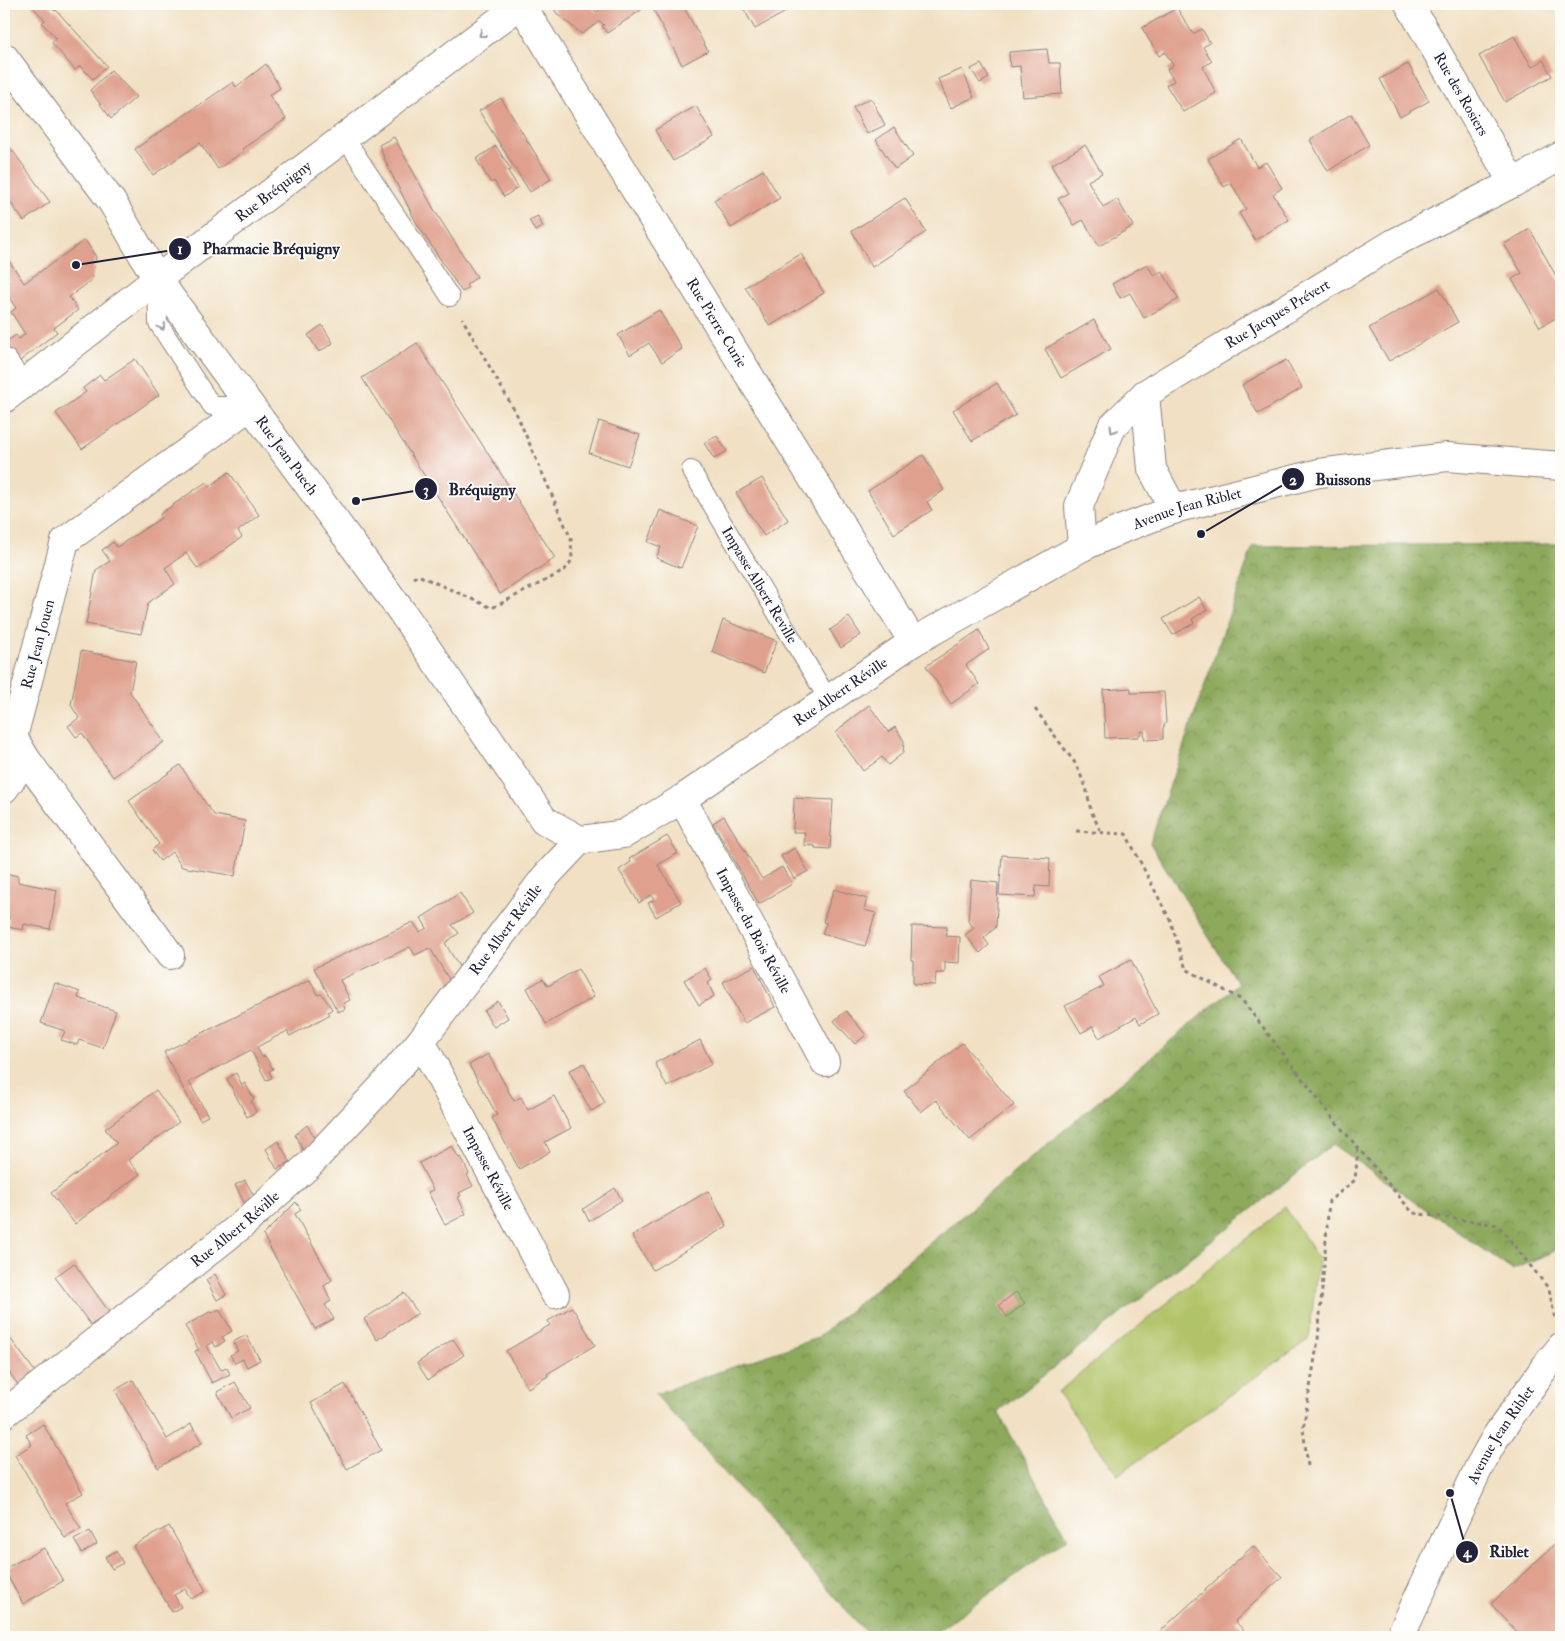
<svg xmlns="http://www.w3.org/2000/svg" width="1565" height="1641" font-family="'IM FELL Double Pica',serif">
<style>
.forest{fill:url(#forest-crowns);stroke:#57664c}
.pitch{fill:#b1c367;stroke:#6a7251}
.building{fill:#dfa08e}
.lines{fill:none;stroke-linecap:round;stroke-linejoin:round}
.lane-casing{stroke:#8a817f;stroke-width:20}
.street-casing{stroke:#8a817f;stroke-width:30}
.secondary-casing{stroke:#8a817f;stroke-width:30}
.path{stroke:#8a817f;stroke-width:3;stroke-dasharray:4 4;stroke-linecap:butt}
.lane{stroke:#fff;stroke-width:18}
.street{stroke:#fff;stroke-width:28}
.secondary{stroke:#fff;stroke-width:28}
.oneway{stroke:#9c9ca7}
.labels{text-anchor:middle;dominant-baseline:central;stroke-width:4;stroke-linejoin:round;paint-order:stroke}
.street-label{font-size:15px;fill:#22223b;stroke:#fdfcf7}
.leader{fill:none;stroke:#22223b;stroke-width:2}
.callout-dot{fill:#22223b;stroke:#fdfcf7;stroke-width:2}
.mark-label{font-size:15px;text-anchor:middle;font-weight:bold;fill:#fff}
.callout-label{font-size:16px;text-anchor:middle;font-weight:bold;fill:#22223b;stroke:#fdfcf7;stroke-width:4;stroke-linejoin:round;paint-order:stroke}
</style>
<defs>
<pattern id="forest-crowns" width="20" height="18" patternUnits="userSpaceOnUse" patternTransform="scale(1.25)"><rect width="20" height="18" fill="#8ca95c"/><path d="M2 6a3 3 0 1 1 6 0M12 15a3 3 0 1 1 6 0" fill="none" stroke="#72894d"/></pattern>
</defs>
<rect width="100%" height="100%" fill="#fdfcf7"/>
<filter id="ink" filterUnits="userSpaceOnUse"><feTurbulence type="fractalNoise" baseFrequency=".02" numOctaves="2"/><feDisplacementMap in="SourceGraphic" scale="10" xChannelSelector="R" yChannelSelector="G"/><feConvolveMatrix kernelMatrix="1 2 1 2 8 2 1 2 1" color-interpolation-filters="sRGB"/></filter>
<filter id="wash" filterUnits="userSpaceOnUse"><feTurbulence type="fractalNoise" baseFrequency=".0096" numOctaves="4" result="noise"/><feDisplacementMap in="SourceGraphic" scale="20" xChannelSelector="R" yChannelSelector="G"/><feGaussianBlur stdDeviation="1.12" result="paint"/><feColorMatrix in="noise" values="0 0 0 0 0 0 0 0 0 0 0 0 0 0 0 0 0 1.4 0 .05"/><feComposite in="paint" operator="in"/></filter>
<g filter="url(#wash)">
<rect width="100%" height="100%" fill="#f1e0c3"/>
<path class="forest" d="M1561,544V1248L1512,1270L1333,1144L998,1412L1068,1538L929,1637H870L655,1394L817,1338L1238,984L1150,843L1253,546Z"/>
<path class="pitch" d="M1285,1207L1318,1259L1309,1339L1118,1475L1058,1392Z"/>
<g id="blocks">
<path class="building" d="M32,4H48L55,11L56,10L107,66L93,79L80,66L75,70L52,43L56,38L42,23L45,20L31,5Z
M551,4H590L596,12L609,4H619L620,6L626,4L628,7L634,4H641L644,8L607,33L602,26L604,25L600,21L582,34L558,15Z
M654,4H682L708,51L682,65L651,5Z
M741,4H800L755,29Z
M1177,8L1193,34L1202,29L1210,43L1203,47L1212,61L1203,67L1216,93L1183,112L1166,85L1174,81L1167,69L1173,65L1165,52L1159,56L1142,28Z
M1514,36L1532,67L1543,60L1552,76L1505,102L1479,56Z
M1047,49L1049,63H1060L1062,94L1023,97L1020,66L1010,67L1009,52Z
M266,64L280,88L269,95L286,119L242,149L244,151L218,169L200,143L153,175L135,149L233,82L236,87Z
M981,64L989,78L980,83L971,69Z
M1408,64L1429,101L1400,117L1380,79Z
M962,69L974,97L951,108L938,79Z
M111,70L136,97L111,119L90,90Z
M501,98L551,179L530,192L479,111Z
M871,98L885,125L867,134L853,107Z
M696,106L714,137L673,161L655,130Z
M1351,114L1369,145L1328,171L1310,140Z
M894,127L913,156L895,169L876,140Z
M394,137L436,213L477,277L466,285L468,288L462,292L417,224L388,167L379,145Z
M4,139L50,202L24,221L4,194Z
M1241,139L1257,167L1266,162L1282,188L1273,194L1289,220L1255,240L1239,213L1246,209L1231,183L1224,187L1208,159Z
M1085,145L1102,173L1088,181L1103,207L1117,199L1133,226L1099,246L1083,220L1074,225L1066,211L1058,199L1068,193L1051,165Z
M496,146L511,170L508,171L518,187L504,197L494,181L491,183L476,159Z
M763,170L780,198L731,228L714,200Z
M905,198L926,232L872,267L852,231Z
M538,216L543,227L535,231L529,220Z
M1530,229L1561,285V315L1540,327L1512,279L1522,273L1504,244Z
M85,240L96,257L91,281L69,297L78,310L54,328L57,332L16,364L4,349V343L16,335L19,339L25,334L11,312L16,308L4,290V286L9,282L4,275V253L24,283Z
M801,254L824,293L770,326L745,287Z
M1147,264L1154,276L1162,271L1179,299L1144,318L1130,293L1120,298L1112,284Z
M1439,288L1458,322L1389,361L1369,328Z
M659,310L682,349L662,362L649,343L630,355L618,335Z
M1094,320L1111,349L1061,378L1045,349Z
M322,325L333,343L319,352L308,335Z
M417,343L555,558L500,594L362,378Z
M135,359L159,395L82,449L56,413L86,392L83,388L100,375L104,380Z
M1286,360L1302,388L1258,414L1242,385Z
M997,383L1016,415L972,441L953,410Z
M599,421L640,435L628,466L589,453Z
M717,436L727,451L714,459L704,443Z
M923,455L944,490L927,502L932,510L894,534L868,491Z
M229,472L259,515L238,531L242,537L198,569L186,553L165,568L175,584L148,603L141,634L86,624L96,570L110,561L102,550L113,542L117,547L161,518L160,514L206,482L209,487Z
M762,478L788,520L764,536L736,493Z
M660,510L698,526L681,568L656,558L661,547L648,542Z
M1199,597L1207,610L1192,619L1194,623L1173,635L1163,619Z
M849,617L861,635L841,648L830,630Z
M723,620L777,641L764,673L712,652Z
M979,630L989,649L966,665L979,684L951,704L926,666Z
M81,651L136,661L130,692L164,742L113,777L82,733L76,737L68,726L79,718L71,705Z
M1131,688V693L1164,692L1166,722L1163,728V739L1145,740L1144,731H1142L1138,737L1105,738L1103,690Z
M869,705L888,732L895,727L904,741L903,753L888,765L882,757L863,771L836,733L844,725V724Z
M180,765L214,815L245,821L235,876L182,867L172,852L160,861L152,850L159,844L129,801Z
M794,798L833,800L830,849L815,848V846L804,845L805,832H793Z
M724,816L762,879L782,867L792,884L759,904L713,823Z
M667,836L678,853L658,865L681,902L656,917L648,903L654,900L651,895L639,903L619,870L631,862L629,859Z
M795,848L808,871L794,879L781,856Z
M1002,855L1050,858L1049,887L1036,886L1035,897L999,895Z
M4,873L18,876V882L57,890L50,929L24,924L23,930L8,927L9,917L4,916Z
M971,880L998,883L996,927L984,938L989,945L980,953L965,935L974,928L968,921Z
M834,889L867,899L864,910L876,913L865,946L822,934L826,923L823,922Z
M460,893L473,913L452,925L459,933L445,943L463,973L453,986L430,948L415,955L410,947L340,980L350,1000L343,1004L345,1009L338,1012L314,968L413,922L420,932L427,928L421,918Z
M912,926L947,927L946,936L960,937L959,963L945,962V973H936L935,985L913,984V960H911Z
M1131,960L1158,1014L1140,1024L1136,1017L1099,1038L1093,1026L1081,1033L1065,1006L1104,986L1099,977Z
M754,966L775,1007L744,1023L723,982Z
M705,968L712,980L708,983L714,996L699,1005L684,980Z
M578,969L594,997L546,1024L527,988L543,979L548,986Z
M310,980L318,995L322,994L332,1009L328,1012L329,1015L290,1036L287,1031L257,1047L262,1057L265,1056L273,1069L269,1071L272,1078L266,1080L251,1050L189,1082L208,1116L200,1120L164,1052Z
M55,983L80,992L78,998L116,1011L103,1048L79,1040L77,1045L61,1040L65,1031L41,1023Z
M498,1001L508,1018L494,1027L484,1011Z
M846,1011L866,1035L855,1044L834,1021Z
M700,1040L712,1064L667,1087L655,1063Z
M962,1043L1014,1105L970,1140L936,1100L921,1112L904,1091Z
M488,1054L514,1101L521,1097L528,1110L554,1096L571,1128L545,1142L550,1152L519,1169L492,1118L497,1115L469,1065Z
M584,1063L605,1103L591,1111L569,1071Z
M236,1073L242,1085L245,1083L254,1099L251,1101L256,1112L247,1117L227,1079Z
M156,1090L179,1122L128,1160L140,1174L75,1224L51,1193L117,1143L105,1129Z
M307,1125L316,1139L304,1152L295,1135Z
M278,1141L290,1162L277,1169L266,1149Z
M452,1146L459,1158L461,1157L469,1174L467,1175L473,1186L459,1193L461,1196L458,1197L466,1214L445,1225L428,1192L433,1190L419,1163Z
M245,1180L256,1200L246,1206L235,1185Z
M615,1188L622,1200L589,1221L583,1209Z
M708,1191L727,1226L653,1270L632,1236Z
M296,1202L301,1210L295,1214L332,1280L324,1286L331,1301L325,1305L334,1319L315,1329L263,1235Z
M74,1263L110,1313L91,1325L55,1277Z
M215,1274L226,1295L217,1300L206,1280Z
M1016,1292L1025,1303L1007,1317L999,1305Z
M404,1293L418,1313L377,1340L364,1319Z
M572,1307L595,1345L547,1374L548,1376L528,1388L506,1351L550,1325L548,1321Z
M219,1309L232,1331L222,1337L225,1341L216,1347L213,1342L207,1346L221,1370L227,1368L230,1374L212,1383L195,1351L199,1350L185,1326L211,1311L212,1313Z
M4,1330L36,1373L19,1386L4,1365Z
M246,1335L260,1360L247,1367L243,1359L235,1363L230,1355L238,1351L233,1342Z
M453,1339L464,1355L428,1380L417,1363Z
M133,1380L167,1439L191,1424L202,1443L158,1468L115,1390Z
M235,1382L250,1408L231,1418L217,1392Z
M345,1384L381,1450L347,1469L311,1403Z
M43,1424L83,1493L65,1503L81,1529L65,1538L15,1455L32,1445L26,1435Z
M169,1526L206,1591L191,1599L185,1589L174,1595L181,1607L172,1612L133,1546Z
M90,1531L97,1544L82,1553L74,1540Z
M1555,1544L1561,1551V1637H1522L1491,1604Z
M1253,1546L1282,1577L1235,1621L1250,1637H1154Z
M44,1548L63,1581L23,1604L4,1569Z
M116,1551L123,1563L112,1569L105,1557Z"/>
</g>
</g>
<g filter="url(#ink)">
<use href="#blocks" fill-opacity="0" stroke="#8a817f" stroke-width="1"/>
<g class="lines">
<defs>
<g id="lane">
<path d="M345,138L450,297"/>
<path d="M157,279L158,323L212,406H250"/>
<path id="s1" d="M691,470L828,699"/>
</g>
<g id="street">
<path id="s2" d="M521,4L913,642"/>
<path id="s3" d="M1409,4L1513,183"/>
<path d="M4,363L20,387"/>
<path d="M1145,394L1152,469L1174,510"/>
<path id="s4" d="M4,399L157,279L521,4"/>
<path id="s5" d="M1082,547L1079,506L1112,427L1145,394L1394,243L1513,183L1561,156"/>
<path d="M4,789L26,759"/>
<path id="s6" d="M682,799L825,1062"/>
<path id="s7" d="M170,955L26,759L13,737L65,541L250,406"/>
<path id="s8" d="M421,1041L555,1294"/>
<path id="s9" d="M4,1414L243,1224L309,1165L382,1087L421,1041L546,876L580,840"/>
</g>
<g id="secondary">
<path id="s10" d="M4,57L112,202L157,279L402,612L544,820L580,840L624,834L682,799L913,642L1082,547L1122,529L1178,508L1319,473L1447,457L1561,466"/>
<path id="s11" d="M1400,1637L1479,1467L1495,1438L1545,1367L1561,1347"/>
</g>
</defs>
<use href="#lane" class="lane-casing"/>
<use href="#street" class="street-casing"/>
<use href="#secondary" class="secondary-casing"/>
<path class="path" d="M413,578L418,575L492,608L564,571L572,560L571,539L517,415L462,318
M1035,709L1075,763L1086,787L1091,811L1101,832
M1076,831L1126,834L1170,920L1186,969L1242,1000L1331,1116L1413,1213L1498,1225L1549,1289L1555,1319
M1308,1466L1303,1429L1318,1340L1329,1201L1355,1180L1358,1149"/>
<use href="#lane" class="lane"/>
<use href="#street" class="street"/>
<use href="#secondary" class="secondary"/>
</g>
<defs><path id="oneway-chevron" d="M-2-3.5L2.5 0L-2 3.5" fill="none" stroke-width="1.6" stroke-linecap="round" stroke-linejoin="round" transform="scale(1.25)"/></defs>
<g class="oneway">
<use href="#oneway-chevron" transform="translate(482 34) rotate(143)"/>
<use href="#oneway-chevron" transform="translate(162 327) rotate(64)"/>
<use href="#oneway-chevron" transform="translate(1113 430) rotate(121)"/>
</g>
</g>
<g class="labels">
<g class="street-label">
<text stroke="none"><textPath href="#s3" startOffset="104">Rue des Rosiers</textPath></text>
<text stroke="none"><textPath href="#s4" startOffset="340">Rue Bréquigny</textPath></text>
<text stroke="none"><textPath href="#s5" startOffset="328">Rue Jacques Prévert</textPath></text>
<text stroke="none"><textPath href="#s2" startOffset="374">Rue Pierre Curie</textPath></text>
<text stroke="none"><textPath href="#s10" startOffset="489">Rue Jean Puech</textPath></text>
<text stroke="none"><textPath href="#s10" startOffset="1674">Avenue Jean Riblet</textPath></text>
<text stroke="none"><textPath href="#s1" startOffset="134">Impasse Albert Reville</textPath></text>
<text stroke="none"><textPath href="#s7" startOffset="365">Rue Jean Jouen</textPath></text>
<text stroke="none"><textPath href="#s10" startOffset="1280">Rue Albert Réville</textPath></text>
<text stroke="none"><textPath href="#s9" startOffset="701">Rue Albert Réville</textPath></text>
<text stroke="none"><textPath href="#s6" startOffset="150">Impasse du Bois Réville</textPath></text>
<text stroke="none"><textPath href="#s8" startOffset="144">Impasse Réville</textPath></text>
<text stroke="none"><textPath href="#s9" startOffset="296">Rue Albert Réville</textPath></text>
<text stroke="none"><textPath href="#s11" startOffset="226">Avenue Jean Riblet</textPath></text>
</g>
</g>
<path class="leader" d="M76 265L180 249M1201 534L1293 479M356 501L426 489M1450 1493L1467 1552"/>
<g class="callout-dot">
<circle cx="76" cy="265" r="5"/>
<circle cx="1201" cy="534" r="5"/>
<circle cx="356" cy="501" r="5"/>
<circle cx="1450" cy="1493" r="5"/>
<circle cx="180" cy="249" r="12"/>
<circle cx="1293" cy="479" r="12"/>
<circle cx="426" cy="489" r="12"/>
<circle cx="1467" cy="1552" r="12"/>
</g>
<g class="mark-label">
<text x="180" y="254">1</text>
<text x="1293" y="485">2</text>
<text x="426" y="495">3</text>
<text x="1467" y="1557">4</text>
</g>
<g class="callout-label">
<text x="271" y="254">Pharmacie Bréquigny</text>
<text x="1343" y="485">Buissons</text>
<text x="482" y="495">Bréquigny</text>
<text x="1509" y="1557">Riblet</text>
</g>
<rect width="1565" height="1641" fill="none" stroke="#fdfcf7" stroke-width="20"/>
</svg>
